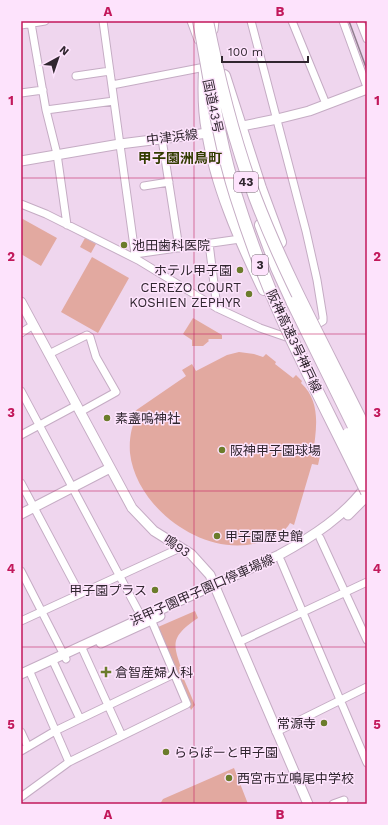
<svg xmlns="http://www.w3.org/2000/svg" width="388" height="825" font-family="'Work Sans','Noto Sans JP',sans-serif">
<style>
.green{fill:#e2a9a0}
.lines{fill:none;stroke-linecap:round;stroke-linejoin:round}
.street-casing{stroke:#c5acc4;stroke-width:9}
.secondary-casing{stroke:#c5acc4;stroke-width:11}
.highway-casing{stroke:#c5acc4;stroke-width:14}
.street{stroke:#fff;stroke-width:7}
.secondary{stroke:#fff;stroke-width:9}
.highway{stroke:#fff;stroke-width:12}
.rail{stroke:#907f8f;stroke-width:1.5}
.highway-bridge-casing{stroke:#c5acc4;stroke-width:14;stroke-linecap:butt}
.highway-bridge{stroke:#fff;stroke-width:12}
.grid{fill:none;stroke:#c2185b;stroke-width:1;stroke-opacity:0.55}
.poi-dot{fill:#6b7c2b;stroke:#fde3fc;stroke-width:1.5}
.labels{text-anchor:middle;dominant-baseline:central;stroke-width:3;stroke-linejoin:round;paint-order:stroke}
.shield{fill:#fde3fc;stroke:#6e5f6c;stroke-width:1}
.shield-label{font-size:12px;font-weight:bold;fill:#30262f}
.street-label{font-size:13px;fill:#30262f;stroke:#fde3fc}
.poi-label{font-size:13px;fill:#30262f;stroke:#fde3fc;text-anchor:start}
.neighbourhood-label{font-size:14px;font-weight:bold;fill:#323c00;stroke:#fde3fc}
.neatline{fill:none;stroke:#c2185b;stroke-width:1.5}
.grid-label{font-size:13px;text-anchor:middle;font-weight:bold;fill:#c2185b}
</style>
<rect width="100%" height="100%" fill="#efd6ee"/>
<path class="green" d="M21,218L57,238L41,266L21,254Z
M85,238L96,244L91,253L80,247Z
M92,257L129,278L98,333L61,312Z
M193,318L222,335V339H209L208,340L209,341L203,346H192V340L183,334Z
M239,352L254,354L263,357L266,354L276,362L275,364L293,378L296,375L302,381L301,383C322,403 316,429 313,455L320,456L318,465L312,464L294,525L290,523C285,532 275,536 266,540C210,563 136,510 130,453C129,440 131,425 138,415L135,411L186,376L182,370L192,364L196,371L227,355Z
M195,611L198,618C167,639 174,645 184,677H183L195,705L191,710L158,627Z
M234,768L248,804H160L163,799Z"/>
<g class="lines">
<defs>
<path id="street" d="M103,21L135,254
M191,21L198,40
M251,21L306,231L317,280L323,317V321L318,324
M292,21L326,104
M343,21L367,87
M360,21L367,39
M31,23L46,110L57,154L67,225
M21,25L45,21
M214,30L215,21
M76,76L110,71
M112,85L205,67
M21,93L43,90
M46,110L114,101
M162,139L179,248
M144,186L169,182
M21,204L46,214L138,260L217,308L260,328L289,338
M209,243L217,308
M135,254L240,239
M21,333L33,325
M49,354L87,335L90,337L96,357L116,392L80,412
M21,391L142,618
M21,435L77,405
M21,483L80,594
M320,538L367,640
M281,561L367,763
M21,571L66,659
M21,621L180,548
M239,642L367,582
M81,646L122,736
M52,659L80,719
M29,670L69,762
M21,732L28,747
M276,732L367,687
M21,751L55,731L174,674
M21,797L69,762L187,704L150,617
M333,804L344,800"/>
<path id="secondary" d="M21,161L120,144L208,133L277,119L309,111L367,89
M21,302L132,508L154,531L191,554L210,575L308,804
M21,514L110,468
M348,515L367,496
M101,643L160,616
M21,674L279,555C312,537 345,516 367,485"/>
<path id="highway" d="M205,70C204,91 204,111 208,131C216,185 241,241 264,289
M224,76L260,188L280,242
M261,225L277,268L293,303"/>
</defs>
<use href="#street" class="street-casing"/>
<use href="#secondary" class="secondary-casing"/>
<use href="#highway" class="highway-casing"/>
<use href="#street" class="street"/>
<use href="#secondary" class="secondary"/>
<use href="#highway" class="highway"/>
<path class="rail" d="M349,21L367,70"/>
<defs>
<path id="highway-bridge" d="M199,21C210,79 218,139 236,196C249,237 264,278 282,318C309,377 339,434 367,492
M207,21C219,81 234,140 255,197C286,278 329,355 367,433
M293,303L367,453
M348,434L367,472"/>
</defs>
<use href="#highway-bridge" class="highway-bridge-casing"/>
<use href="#highway-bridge" class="highway-bridge"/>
</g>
<path class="grid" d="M194,21V804M21,178H367M21,334H367M21,491H367M21,647H367"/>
<g class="poi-dot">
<circle cx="124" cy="245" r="4"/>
<circle cx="240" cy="270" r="4"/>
<circle cx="249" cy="294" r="4"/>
<circle cx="107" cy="418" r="4"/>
<circle cx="222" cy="450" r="4"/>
<circle cx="217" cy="536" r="4"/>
<circle cx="155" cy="590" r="4"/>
<path d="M104 666h4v4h4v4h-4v4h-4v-4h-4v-4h4z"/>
<circle cx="324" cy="723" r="4"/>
<circle cx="166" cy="752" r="4"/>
<circle cx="229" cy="778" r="4"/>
</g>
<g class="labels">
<g class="shield">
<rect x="234" y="172" width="24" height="20" rx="3"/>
<rect x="252" y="255" width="16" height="20" rx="3"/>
</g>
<g class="shield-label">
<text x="246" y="182">43</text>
<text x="260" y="265">3</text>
</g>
<g class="street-label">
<text transform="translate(213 106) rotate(78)">国道43号</text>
<text transform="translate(172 137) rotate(-7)">中津浜線</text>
<text transform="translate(294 341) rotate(65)">阪神高速3号神戸線</text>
<text transform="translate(177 546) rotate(33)">鳴93</text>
<text transform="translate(202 590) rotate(-24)">浜甲子園甲子園口停車場線</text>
</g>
<g class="poi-label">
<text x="132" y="245">池田歯科医院</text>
<text x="232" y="270" text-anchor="end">ホテル甲子園</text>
<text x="241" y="287" text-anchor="end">CEREZO COURT<tspan x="241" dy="15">KOSHIEN ZEPHYR</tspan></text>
<text x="115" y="418">素盞嗚神社</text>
<text x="230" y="450">阪神甲子園球場</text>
<text x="225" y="536">甲子園歴史館</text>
<text x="147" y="590" text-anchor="end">甲子園プラス</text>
<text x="115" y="672">倉智産婦人科</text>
<text x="316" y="723" text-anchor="end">常源寺</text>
<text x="174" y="752">ららぽーと甲子園</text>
<text x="237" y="778">西宮市立鳴尾中学校</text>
</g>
<g class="neighbourhood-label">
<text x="180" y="158">甲子園洲鳥町</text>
</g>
</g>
<rect width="388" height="825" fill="none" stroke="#fde3fc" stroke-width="44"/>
<g transform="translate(58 58) rotate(40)" stroke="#fde3fc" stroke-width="3" paint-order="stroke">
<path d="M0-3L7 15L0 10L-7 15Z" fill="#30262f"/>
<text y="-6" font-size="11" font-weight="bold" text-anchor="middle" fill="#30262f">N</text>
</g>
<path d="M222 56v6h86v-6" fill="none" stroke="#30262f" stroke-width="2"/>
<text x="228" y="56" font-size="12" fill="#30262f" stroke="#fde3fc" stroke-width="3" paint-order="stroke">100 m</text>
<rect x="22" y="22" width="344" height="781" class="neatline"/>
<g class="grid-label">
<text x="108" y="16">A</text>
<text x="280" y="16">B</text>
<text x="11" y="105">1</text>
<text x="377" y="105">1</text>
<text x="11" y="261">2</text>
<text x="377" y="261">2</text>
<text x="11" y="417">3</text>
<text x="377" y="417">3</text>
<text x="11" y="573">4</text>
<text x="377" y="573">4</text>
<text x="11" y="729">5</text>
<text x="377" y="729">5</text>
<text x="108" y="819">A</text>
<text x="280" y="819">B</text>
</g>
</svg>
